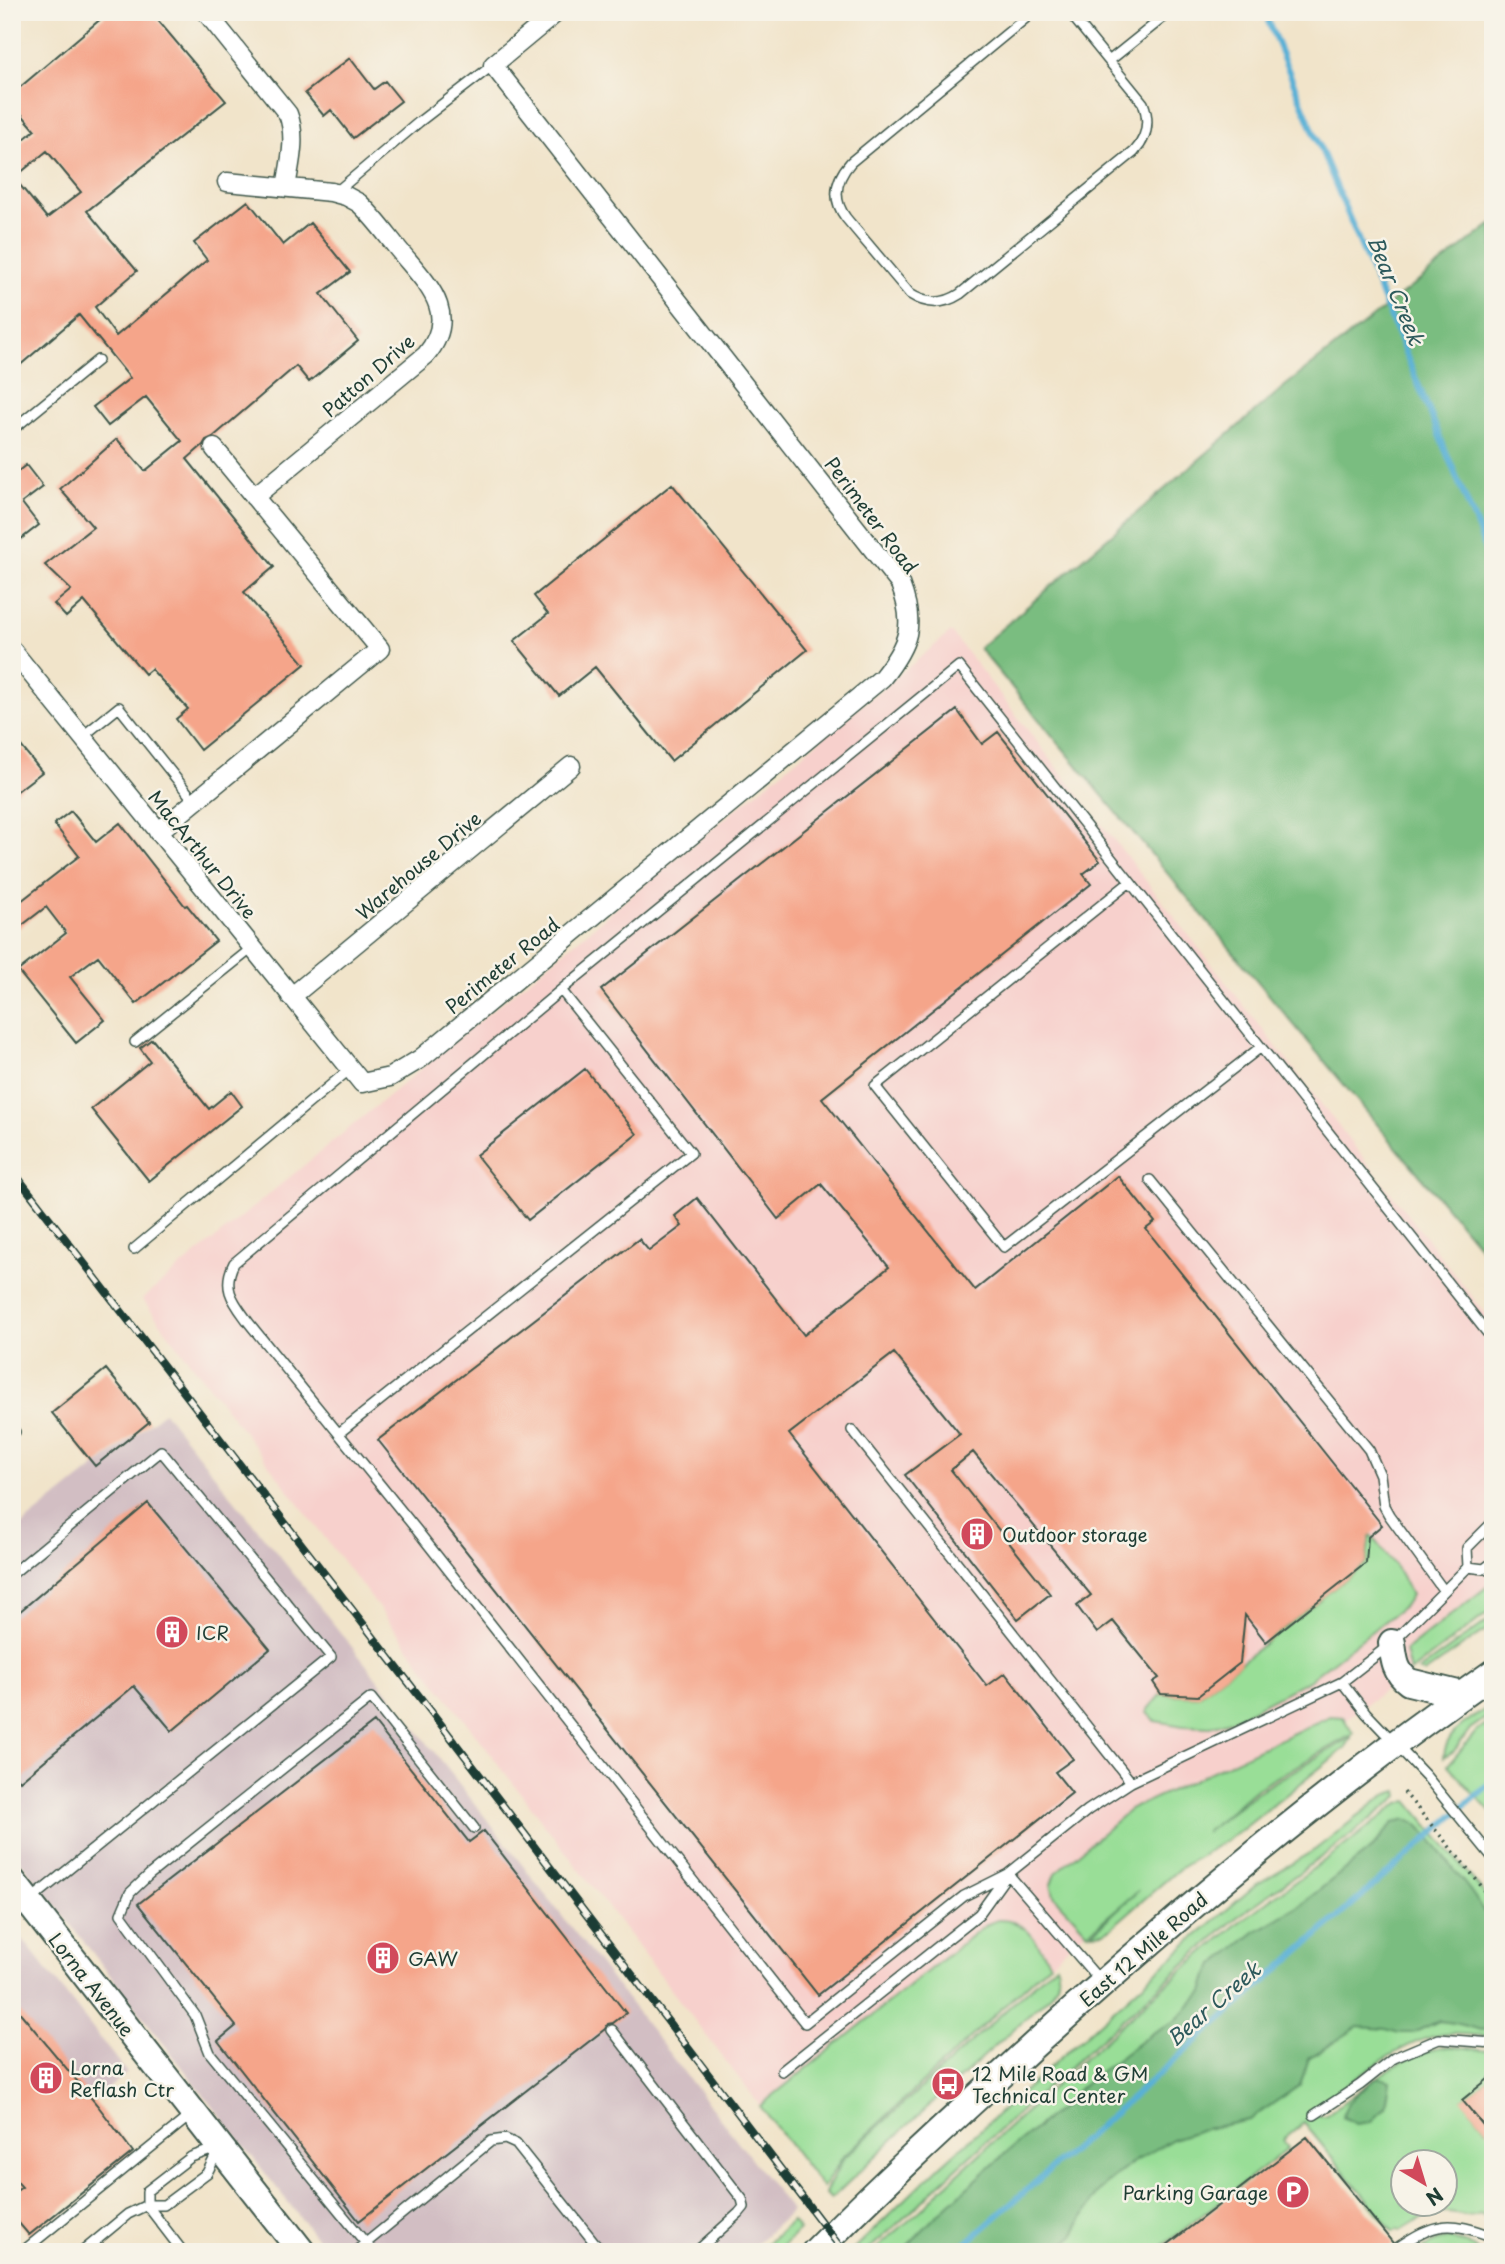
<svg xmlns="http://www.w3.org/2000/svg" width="1505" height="2264" font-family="'Playpen Sans',sans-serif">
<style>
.built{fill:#f7d0cc}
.industrial{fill:#d2bec3}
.green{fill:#99de97;stroke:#5c8e66;stroke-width:2;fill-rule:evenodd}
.forest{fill:#7abd80;stroke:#4c7d5a;stroke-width:2}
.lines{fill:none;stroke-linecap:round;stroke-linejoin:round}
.stream{stroke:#58b0d5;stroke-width:6}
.building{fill:#f5a58a;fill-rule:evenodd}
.lane-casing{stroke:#3e564a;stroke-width:12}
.street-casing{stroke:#3e564a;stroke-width:21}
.secondary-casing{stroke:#3e564a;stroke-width:30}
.path{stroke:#3e564a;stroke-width:3.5;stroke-dasharray:2 5;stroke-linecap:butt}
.lane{stroke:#fff;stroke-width:9}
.street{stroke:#fff;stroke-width:18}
.secondary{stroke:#fff;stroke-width:26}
.rail-casing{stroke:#1f3d34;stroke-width:8}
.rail{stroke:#f7f3e8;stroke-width:5;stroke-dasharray:16;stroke-linecap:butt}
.labels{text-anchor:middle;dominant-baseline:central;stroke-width:5;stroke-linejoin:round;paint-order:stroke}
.street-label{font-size:19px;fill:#1f3d34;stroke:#f7f3e8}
.poi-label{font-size:19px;fill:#1f3d34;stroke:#f7f3e8;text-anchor:start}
.water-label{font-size:21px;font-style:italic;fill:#2d5a5c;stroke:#f7f3e8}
</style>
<rect width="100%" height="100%" fill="#f7f3e8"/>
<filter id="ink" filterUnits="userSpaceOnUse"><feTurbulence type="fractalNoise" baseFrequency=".0143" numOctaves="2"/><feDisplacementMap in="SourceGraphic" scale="14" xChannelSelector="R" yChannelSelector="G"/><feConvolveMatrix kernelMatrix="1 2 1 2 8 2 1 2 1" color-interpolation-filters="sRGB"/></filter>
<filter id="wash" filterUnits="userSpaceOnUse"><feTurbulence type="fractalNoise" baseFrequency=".00686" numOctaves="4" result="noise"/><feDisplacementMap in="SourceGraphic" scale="28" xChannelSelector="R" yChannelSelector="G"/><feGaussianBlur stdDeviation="1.57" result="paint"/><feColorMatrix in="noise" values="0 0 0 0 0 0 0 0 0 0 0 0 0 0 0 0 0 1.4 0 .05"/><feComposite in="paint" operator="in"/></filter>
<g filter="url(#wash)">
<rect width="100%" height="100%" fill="#f1e4ca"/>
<path class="built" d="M951,632L1493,1323V1609L1254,1788L1167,1860L1050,1963L840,2156L823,2188L142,1299Z"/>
<path class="industrial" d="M164,1412L368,1667L792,2211L747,2252H327L12,1850V1533Z
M12,1925L127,2073L12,2168Z"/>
<path class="green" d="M1370,1534L1401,1574L1411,1595L1404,1606L1309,1680L1230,1721L1210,1727L1183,1726L1155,1721L1147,1713L1148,1709L1161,1694L1198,1696L1366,1563Z
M1493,1582V1609L1410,1672L1405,1651Z
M1493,1617V1625L1424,1673L1418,1671Z
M1493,1704V1713L1470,1729L1454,1751L1444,1757C1445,1730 1473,1718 1493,1704Z
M1330,1716L1343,1717L1353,1734L1256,1789L1205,1833L1257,1792L1352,1737L1345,1748L1238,1833L1179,1869L1111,1928L1104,1932L1092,1933L1139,1890L1088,1933L1054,1896L1051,1884L1055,1873L1129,1810Z
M1493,1720V1815L1448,1765L1475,1733Z
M1398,1791L1399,1796L1338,1845L1236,1918L938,2185C916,2210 890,2229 866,2252H855L853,2250L940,2166L1196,1936L1257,1884L1316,1849L1385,1795Z
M1408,1801L1493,1904V2037C1477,2035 1455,2032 1439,2035C1396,2044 1349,2084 1314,2109L1310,2114L1325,2116C1359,2091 1405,2050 1449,2047C1463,2046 1479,2050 1493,2052V2075L1463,2100L1486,2129L1493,2124V2211L1486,2218L1480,2214C1470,2220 1459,2213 1447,2213C1429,2213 1414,2222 1400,2231L1398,2229L1393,2232L1304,2123L1283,2140L1288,2148L1155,2252H873C895,2230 922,2213 941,2189L1162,1988L1239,1922L1339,1850L1399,1803ZM1404,2162H1446V2204H1404Z
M998,1920C1027,1919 1036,1941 1050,1963L842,2158L823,2188L760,2106L985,1925Z
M1056,1964C1061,1976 1058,1986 1050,1996L906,2127L831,2199L825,2193L843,2159Z
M792,2221L799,2230L777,2252H758Z
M1450,2239L1474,2247L1478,2252H1417L1440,2240Z"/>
<path class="forest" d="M1493,223V1263L979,648L1285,386Z
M1406,1819L1417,1824L1427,1834L1474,1896L1493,1926V2028L1481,2030L1454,2023L1439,2021L1413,2033H1399L1386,2029L1358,2027L1309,2058L1300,2085L1249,2120L1200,2130L1173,2139L1132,2163L1098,2191L1072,2237L1054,2252H918L907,2246L937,2215L1008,2151L1064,2105L1083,2085L1152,2033L1175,2021L1203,1992L1208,1976L1214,1965L1255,1932L1299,1906L1372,1848L1393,1823Z
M1377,2077L1390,2081L1386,2107L1370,2122L1356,2124L1343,2117C1344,2100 1365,2087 1377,2077Z"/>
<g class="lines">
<path class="stream" d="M1268,21L1478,529L1493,572
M956,2252L1493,1781"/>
</g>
<g id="blocks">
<path class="building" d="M109,12H151L226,101L87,211L137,271L95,307L116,336L207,260L194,243L248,201L283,245L310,223L350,272L321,294L358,341L309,382L296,366L213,437L206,440L203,445L187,459L274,567L244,592L305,664L200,750L176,719L188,709L151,669L145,674L84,601L66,617L54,604L71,590L45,565L93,527L60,489L117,439L145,471L182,441L146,397L108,426L93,407L130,378L79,315L12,372V149L35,130L12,103V94ZM47,151L81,192L47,218L14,178Z
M350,58L374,89L385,81L401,101L353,138L331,110L324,116L305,93Z
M26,465L43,487L22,503L39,525L21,539L12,528V476Z
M672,484L807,650L671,761L595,667L559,696L514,641L548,614L534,596Z
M957,710L982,744L998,732L1100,861L1083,874L1091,884L822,1098L975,1290L1118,1176L1155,1222L1146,1229L1382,1525L1368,1537L1366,1563L1266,1642L1245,1615L1240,1663L1198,1696L1161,1694L1153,1682L1159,1678L1113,1621L1097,1633L1077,1606L1091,1595L973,1452L951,1470L1050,1594L1018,1619L905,1475L960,1434L894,1353L789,1434L987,1686L1005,1673L1073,1759L1055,1772L1072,1793L818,1995L378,1440L639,1239L649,1251L682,1226L675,1216L697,1198L804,1335L889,1267L821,1184L778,1219L601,990Z
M12,735L42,772L12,795Z
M71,811L96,842L120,823L185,906L187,905L216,941L136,1004L98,956L70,977L105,1020L76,1043L18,971L66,933L46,907L12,933V908L79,856L54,824Z
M152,1039L209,1109L231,1091L242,1106L149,1181L91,1109L150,1061L140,1048Z
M585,1069L637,1134L528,1220L476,1155Z
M106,1369L149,1422L95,1466L52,1413Z
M148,1503L270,1649L172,1731L134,1686L20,1781L12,1772V1618Z
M374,1722L469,1842L484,1831L626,2013L613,2023L608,2024L605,2029L359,2221L218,2041L236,2026L138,1904Z
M12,2003L98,2106L133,2152L29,2235L12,2215V2194L22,2187L12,2176Z
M1493,2075V2137L1462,2100Z
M1307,2137L1393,2243L1390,2248L1391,2252H1158Z"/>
</g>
</g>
<g filter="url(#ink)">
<use href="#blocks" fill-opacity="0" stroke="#3e564a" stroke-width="2"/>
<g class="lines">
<defs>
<path id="lane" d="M1033,12L851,162C836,179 831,198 846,218L910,294C927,305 943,305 960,294L1134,152C1148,137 1150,121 1143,103L1069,12
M1109,61L1170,12
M335,193L419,122L493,65
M12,430L98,360
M82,737L119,707L195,802
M1130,882L875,1086L1004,1247L1261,1047
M135,1042L252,948
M1150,1180L1369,1450L1380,1475L1384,1506L1389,1515L1444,1591
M134,1249L350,1069
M1493,1340L959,666L561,990L234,1263C221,1289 234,1302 249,1323L416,1529L805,2023L964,1896L1008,1874L1088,1810L1131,1782L1342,1682L1392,1643L1468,1567L1467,1548L1493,1522
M852,1430L1131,1782
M339,1433L691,1153L561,990
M12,1434L15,1432
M1468,1567L1484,1569L1493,1562
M12,1574L161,1451L331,1657L28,1902L12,1919
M1342,1682L1366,1713L1426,1776L1493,1858
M1008,1874L1101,1982
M612,2030L742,2199L744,2207L739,2213L696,2252
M782,2071L979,1914L1007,1875
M1314,2115L1360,2085L1394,2058L1439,2039L1493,2043
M220,2147L207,2173L164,2205H147V2191L191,2157Z
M1397,2248C1436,2222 1449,2220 1493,2237
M22,2252L192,2114
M82,2252L128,2214L147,2205L183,2252
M355,2252L491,2141L505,2139L516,2144L602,2252
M373,2252L210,2053L195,2015L121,1914L130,1893L149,1875L371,1698L474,1828"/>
<path id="street" d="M206,12L288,114C297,137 290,163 286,187
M227,182L331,192L346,196L359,203C374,217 386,234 399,250C426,283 461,313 426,355L254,497
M12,650L362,1083L390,1077L420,1059L882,678C909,644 916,625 900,584L493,65L557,12
M158,832L380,649L214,448
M291,997L571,766"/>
<path id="secondary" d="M1392,1643C1394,1660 1395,1672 1409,1682L1462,1695
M12,1881L302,2252
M815,2252C886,2180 961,2112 1035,2044C1181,1912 1331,1786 1493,1673"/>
</defs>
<use href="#lane" class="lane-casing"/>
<use href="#street" class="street-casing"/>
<use href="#secondary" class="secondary-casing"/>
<path class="path" d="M1404,1792L1464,1864L1493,1901"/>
<use href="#lane" class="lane"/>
<use href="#street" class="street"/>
<use href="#secondary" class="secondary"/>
<defs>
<path id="rail" d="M12,1170L443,1727L844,2252"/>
</defs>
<use href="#rail" class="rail-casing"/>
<use href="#rail" class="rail"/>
</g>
</g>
<defs>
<symbol id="building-disc" viewBox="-11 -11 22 22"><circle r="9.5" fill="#d1495b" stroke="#f7f3e8"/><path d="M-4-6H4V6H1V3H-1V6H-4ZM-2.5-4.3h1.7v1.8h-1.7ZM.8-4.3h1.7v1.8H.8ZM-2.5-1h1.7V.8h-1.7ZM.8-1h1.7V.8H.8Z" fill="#fff"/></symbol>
<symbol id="bus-disc" viewBox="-11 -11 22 22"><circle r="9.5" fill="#d1495b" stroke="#f7f3e8"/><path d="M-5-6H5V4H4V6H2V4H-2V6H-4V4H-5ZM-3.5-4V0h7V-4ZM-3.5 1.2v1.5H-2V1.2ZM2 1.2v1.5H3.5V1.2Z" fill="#fff"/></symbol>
<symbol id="parking-disc" viewBox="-11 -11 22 22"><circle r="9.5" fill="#d1495b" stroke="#f7f3e8"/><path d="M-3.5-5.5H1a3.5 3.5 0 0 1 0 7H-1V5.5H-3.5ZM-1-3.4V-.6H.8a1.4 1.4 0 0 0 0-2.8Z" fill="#fff"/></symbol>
</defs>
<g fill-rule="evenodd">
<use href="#building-disc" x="958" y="1515" width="38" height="38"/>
<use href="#building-disc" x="153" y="1613" width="38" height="38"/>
<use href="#building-disc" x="364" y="1939" width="38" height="38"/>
<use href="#building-disc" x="27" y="2059" width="38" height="38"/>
<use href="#bus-disc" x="929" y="2065" width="38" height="38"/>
<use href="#parking-disc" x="1274" y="2173" width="38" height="38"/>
</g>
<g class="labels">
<g class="street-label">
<text transform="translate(368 375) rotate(-41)">Patton Drive</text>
<text transform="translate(872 515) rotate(53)">Perimeter Road</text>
<text transform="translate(203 854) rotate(51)">MacArthur Drive</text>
<text transform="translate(418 865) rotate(-40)">Warehouse Drive</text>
<text transform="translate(502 965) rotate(-39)">Perimeter Road</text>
<text transform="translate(1143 1949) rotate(-41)">East 12 Mile Road</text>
<text transform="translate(92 1984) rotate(52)">Lorna Avenue</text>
</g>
<g class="poi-label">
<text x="1002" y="1534">Outdoor storage</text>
<text x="196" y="1632">ICR</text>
<text x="408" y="1958">GAW</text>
<text x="70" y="2067">Lorna<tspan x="70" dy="22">Reflash Ctr</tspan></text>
<text x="972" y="2073">12 Mile Road &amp; GM<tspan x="972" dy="22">Technical Center</tspan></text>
<text x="1268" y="2192" text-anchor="end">Parking Garage</text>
</g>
<g class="water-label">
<text transform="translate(1397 290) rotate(68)">Bear Creek</text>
<text transform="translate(1213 2003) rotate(-41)">Bear Creek</text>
</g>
</g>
<rect width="1505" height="2264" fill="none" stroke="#f7f3e8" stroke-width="42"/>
<g transform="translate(1424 2183) rotate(142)"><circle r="33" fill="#f7f3e8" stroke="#a1aaa0" stroke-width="2"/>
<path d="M0-5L12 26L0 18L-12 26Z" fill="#d1495b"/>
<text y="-10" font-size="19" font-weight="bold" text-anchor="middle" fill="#1f3d34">N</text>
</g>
</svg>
